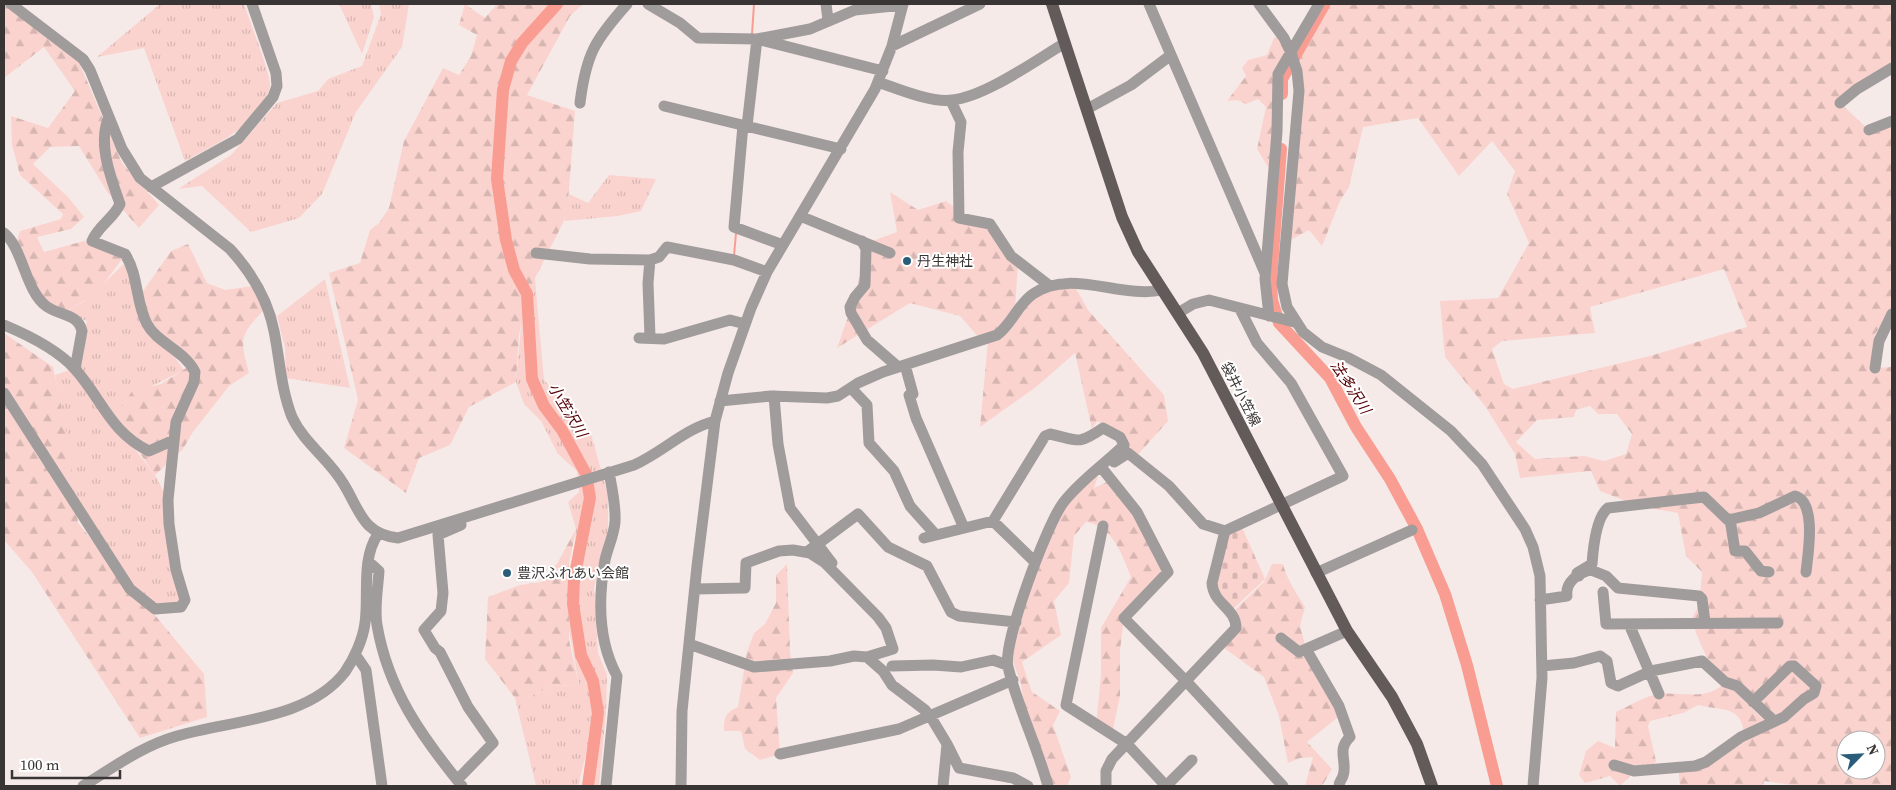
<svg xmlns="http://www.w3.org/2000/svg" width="1896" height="790" font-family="'Source Serif 4','Noto Sans JP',serif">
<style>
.grass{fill:url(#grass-tufts)}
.forest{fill:url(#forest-firs);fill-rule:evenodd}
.cemetery{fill:url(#cemetery-stones)}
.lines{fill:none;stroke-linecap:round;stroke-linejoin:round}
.stream{stroke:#f99d92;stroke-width:2}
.river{stroke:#f99d92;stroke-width:12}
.minor{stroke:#a19c9c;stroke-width:11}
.major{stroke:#635b5a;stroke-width:12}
.poi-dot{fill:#2a5d7a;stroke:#fff;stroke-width:2}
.labels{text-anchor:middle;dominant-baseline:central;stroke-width:4;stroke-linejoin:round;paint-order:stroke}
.poi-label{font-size:14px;fill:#393534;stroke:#fff;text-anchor:start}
.street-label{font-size:14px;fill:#393534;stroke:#fff}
.water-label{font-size:15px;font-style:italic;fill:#550105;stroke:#fff}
</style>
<defs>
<pattern id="grass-tufts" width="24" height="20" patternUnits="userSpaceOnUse" patternTransform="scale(1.25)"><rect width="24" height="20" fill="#fad3ce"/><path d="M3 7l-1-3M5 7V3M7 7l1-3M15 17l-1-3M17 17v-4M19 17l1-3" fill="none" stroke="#d7b6b2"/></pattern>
<pattern id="forest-firs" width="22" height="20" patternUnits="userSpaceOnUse" patternTransform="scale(1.25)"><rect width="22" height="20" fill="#fad3ce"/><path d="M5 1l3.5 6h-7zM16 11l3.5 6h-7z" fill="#d7b6b2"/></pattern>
<pattern id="cemetery-stones" width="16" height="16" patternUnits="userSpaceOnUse" patternTransform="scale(1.25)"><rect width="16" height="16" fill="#fad3ce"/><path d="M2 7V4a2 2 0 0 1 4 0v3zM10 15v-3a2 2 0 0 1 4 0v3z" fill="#d7b6b2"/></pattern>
</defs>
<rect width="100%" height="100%" fill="#f6eae9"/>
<path class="grass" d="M160,4H244C248,16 271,76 270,84C266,122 214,145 185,161L144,48L97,57Z
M339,4H371L374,17L362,54Z
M379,4H409L402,47L356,112L322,194L299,218L251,232L202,186L178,189L231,155L277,103L318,91L328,79L362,66L381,14Z
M515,106L530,223L544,380L591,434L608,495V530L594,588L598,653L607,675L606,713L599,786H582L588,746L578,786H536L515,698H527L551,686L579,685L567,618L576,529L568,502L579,492L577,471L558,454L541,421L524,404L516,382L521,327Z
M609,175L656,179L641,211L618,216L565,221L569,194L588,203Z
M126,262L143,315L184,370L128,398L113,421L155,475L168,500L185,600L155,609L122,579L77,510L55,375L75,368L87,321L64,312L85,301Z
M325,279L350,388L286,378L285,348L277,316Z"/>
<path class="forest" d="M4,4L78,60L122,163L159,205L139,228L108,193L79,146L50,147L33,164L68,197L84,217L71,229L37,237L44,252L84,241L123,258L95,295L64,312L47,302L31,277L17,241L20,231L61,219L63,214L20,175L12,145L11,116L48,128L75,91L44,47L4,78Z
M465,4L485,18L497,4H583L570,16L527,95L575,111L567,215L527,294L519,335L516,382L469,407L450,445L419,458L406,493L344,448L358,400L329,273L360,263L370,230L379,223L389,208L404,141L443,68L459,75L471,56L477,35L459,25Z
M1318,4H1892V67L1840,103L1869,130L1892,123V310L1875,334V368L1892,367V786H1799L1764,781L1763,786H1680L1678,767L1706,762L1744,735C1742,705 1722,711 1698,705L1683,713L1650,721L1648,726L1656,761L1651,769L1632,774L1620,786L1610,776L1585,783L1579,775L1586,751L1598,741L1615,748L1616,712C1629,706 1645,696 1659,694C1681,691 1708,702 1725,682L1768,724L1707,658L1696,633L1692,618L1699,605L1702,572L1686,556L1678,513L1639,506L1600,491L1591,471L1520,478L1515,454L1485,406L1445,357L1440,301L1498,298L1529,243L1507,194L1515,171L1492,141L1459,176L1418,118L1363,127L1349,187L1340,201L1322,246L1309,230L1289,241L1302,74L1298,49ZM1724,269L1747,327L1650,356L1513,389L1504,384L1492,349L1502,341L1595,333L1590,307ZM1590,406L1598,414H1617L1632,434L1626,454L1604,461L1584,456L1535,459L1516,442L1537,420L1574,417L1576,410ZM1846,740H1876V770H1846Z
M1278,35L1288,54H1285L1275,167H1268L1257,149L1266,107L1258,99L1246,104L1237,100L1227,101L1246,76L1242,68L1248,60L1267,55L1274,38Z
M890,192L918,210L946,201L959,211L994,231L1018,263L1015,310L1036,292L1074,285L1088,310L1164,395L1168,421L1135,458L1124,445L1122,433L1097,421L1092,429L1075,353L1036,387L980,427L988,341L981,340L960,316L910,303L837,348L855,297L867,243L897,232Z
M188,244L207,283L225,290L253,286L264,310C239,336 240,338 249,373L229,386L193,432L183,449L155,475L132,442L113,421L132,391L161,384L191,365L143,315L139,297L171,251Z
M4,333L53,367L69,443L78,523L204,674L207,717L140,738L32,572L4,540Z
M1101,467L1094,488L1111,480L1168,572L1124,618L1120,650V696L1112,734L1096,725L1101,675V628L1131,577C1122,555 1113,526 1086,522L1074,536L1069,583L1054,601L1061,635L1022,662L1032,692L1060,711L1053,725L1071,777L1067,786H1052L1028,732L1021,684L1009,650L1010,622L1066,506Z
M576,529L569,564V640L579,685L551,686L527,698H515L485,659L488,597L520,585L542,582L558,562Z
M787,564L790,652L793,673L776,698L780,754L760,760L745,749L741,731H724C724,717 725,713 738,707L747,652L754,633L765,624L776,603V575Z
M1272,564H1283C1286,578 1297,594 1305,607L1300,626L1306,649L1342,714L1307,742L1332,769L1322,786H1305L1313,757L1300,758L1288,763L1279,716L1264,677L1220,645L1236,628L1232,613L1264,582Z"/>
<path class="cemetery" d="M1241,525L1265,579L1232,610L1212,583L1225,531Z"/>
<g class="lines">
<path class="stream" d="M752,34L754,4
M734,256L736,233"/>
<path class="river" d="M557,4L522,43L511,61L503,90L497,179L506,240L514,270L527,294L532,379L544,406L562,430L586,474L590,498L574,579L573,604L581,655L593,681L598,713L588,786
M1282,94V79L1324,5
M1281,149L1271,280L1272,300L1279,323L1330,378L1356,427L1390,479L1417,529L1445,594L1467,665L1497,786"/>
<path class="minor" d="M11,4L83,59L90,70L122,149L140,178L230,249C251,272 268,300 274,331C280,361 281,389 292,417C304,443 329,459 343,483C360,510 362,534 398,538L634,465C663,452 684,429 715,421
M648,4L680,23L698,38L757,39L810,29L855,10L903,5
M826,4L828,20
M1149,4L1265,273
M1259,4L1284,38L1291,53L1297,71L1299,91L1282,284L1287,307L1303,332L1322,347L1349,358L1381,375L1451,431L1482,464L1525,529L1533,547L1540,576L1542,678L1533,786
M892,46L980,4
M878,82C898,89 932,103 952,100C985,97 1036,60 1065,43
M951,101L961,122L958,152L959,218L990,224L1011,256L1050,286
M580,103C586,54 595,40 627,4
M1840,103L1857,89L1892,68
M664,106L841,149
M1087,109L1131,85L1171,55
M743,125L734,227L783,245
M747,126L757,39L883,71
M1869,130L1892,121
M151,187L238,139L273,97L277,86L276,73L252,4
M800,216L890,253
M4,233C23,248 25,290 46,306C59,316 78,313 82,331L75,369
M862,241L866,249L865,285L855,297L850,307L851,313L867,340L898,367
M536,253L590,259L650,260L659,257L667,247L734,260L767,272
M650,260L648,283L650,337
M1178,313L1193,304L1209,300L1294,322
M1269,316L1265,279L1277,132L1278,74L1319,4
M4,325C28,335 57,349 75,369C102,399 110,432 149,451L174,440
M639,338L664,339L730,320L745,324
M905,365L913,394L909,395L916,418L964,528
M1875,368L1879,341L1892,314
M851,388L867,405L869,443L894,471L910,506L935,534
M4,393L130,589L155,609L181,607L185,600L176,570L169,524L168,500L176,422L194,382L195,372C184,350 157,343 147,324C135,301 139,276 125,254L92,241C98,226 114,218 120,204C111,178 97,143 109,117
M774,396L778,444L790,508L832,563
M720,401L771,396L827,398L838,396L858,383L883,372L997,335C1012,324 1018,304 1033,294C1070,268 1121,299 1162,290
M1114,462L1128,453L1169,486L1203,524L1225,531
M1101,467L1137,512L1168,572L1124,618L1186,681L1283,786
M1730,519L1735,551H1745L1761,571L1769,572
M993,521L1045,436L1050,434C1078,440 1077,446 1103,428L1120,437L1124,445L1121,448C1102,466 1079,482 1063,503C1047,524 1002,644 1008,667C1018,708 1037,746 1048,786
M1103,526L1066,705L1127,744L1166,786
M924,538L993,521L1035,562
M807,552L858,514L888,547L927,566L951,612L959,616L1016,622
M369,562L379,571C378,588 374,608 377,625C388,690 422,737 462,786
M1316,573L1412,530
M1579,576L1577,573L1592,564C1593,550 1596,517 1608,508L1704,497L1728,520L1759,513L1795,496C1817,502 1808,554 1806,572
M695,589L745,588L746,563L779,551L793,550L810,553L824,562L878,617L886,628L893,649L867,657
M1603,592L1606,624L1778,623
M1540,600L1567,596C1565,582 1578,573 1591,570L1606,576L1618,588L1699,596L1702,599L1705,622
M1629,624L1659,694
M1281,638L1299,652L1347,631
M689,644L754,667L830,661L854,656L867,657L883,671L892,685L925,710L932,719L947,744L943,786
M1306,649L1339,706L1350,737C1336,750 1348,762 1343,776C1341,781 1339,782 1339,786
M355,654L366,670L382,786
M892,666L933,665L961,667L993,660L1007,665
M1542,666L1574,663L1600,656L1607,661L1611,683L1618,686L1651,671L1702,661L1725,682L1737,686L1774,721
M947,744L959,768L1013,778L1028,786
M780,754L899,729L1013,680
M1614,765L1634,771L1695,766L1706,762L1741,737L1784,717L1804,699L1814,693L1816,686L1794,666H1790L1753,702
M457,780L493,743L468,707L440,652L435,648L424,630L441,611L443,593L438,535L461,525
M83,786C114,767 142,746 177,736C231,720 308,720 345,672C354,659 363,639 365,623C369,594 361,559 378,534
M606,786L617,676C598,641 598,599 605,560C608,547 614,535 615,522C616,505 612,489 609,472
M681,786L682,711L697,566L715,421L728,373L751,308L767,272L875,89L892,46L903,4
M1106,786V771L1112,759L1236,628C1236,608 1213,604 1212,583L1225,531L1343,476L1291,383L1257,343L1240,309
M1166,786L1192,760"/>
<path class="major" d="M1052,4L1122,217L1138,252L1203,353L1347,631L1392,697L1417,744L1432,786"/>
</g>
<g class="poi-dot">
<circle cx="907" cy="261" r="5"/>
<circle cx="507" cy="573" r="5"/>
</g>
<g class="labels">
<g class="poi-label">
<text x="917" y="261">丹生神社</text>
<text x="517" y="573">豊沢ふれあい会館</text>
</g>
<g class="street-label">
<text transform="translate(1241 394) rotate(63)">袋井小笠線</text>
</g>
<g class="water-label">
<text transform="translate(1351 387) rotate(57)">法多沢川</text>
<text transform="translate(568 410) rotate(59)">小笠沢川</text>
</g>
</g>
<rect width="1896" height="790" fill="none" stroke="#393534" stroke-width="10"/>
<g transform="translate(1861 755) rotate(66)"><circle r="24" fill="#ffffff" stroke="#b0aeae"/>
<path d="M0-4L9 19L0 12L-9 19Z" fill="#2a5d7a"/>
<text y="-8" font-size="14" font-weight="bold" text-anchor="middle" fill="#393534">N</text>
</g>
<path d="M12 770v8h108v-8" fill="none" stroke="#393534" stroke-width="2.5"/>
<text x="20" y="770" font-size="15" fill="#393534" stroke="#ffffff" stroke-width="4" paint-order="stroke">100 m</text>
</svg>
